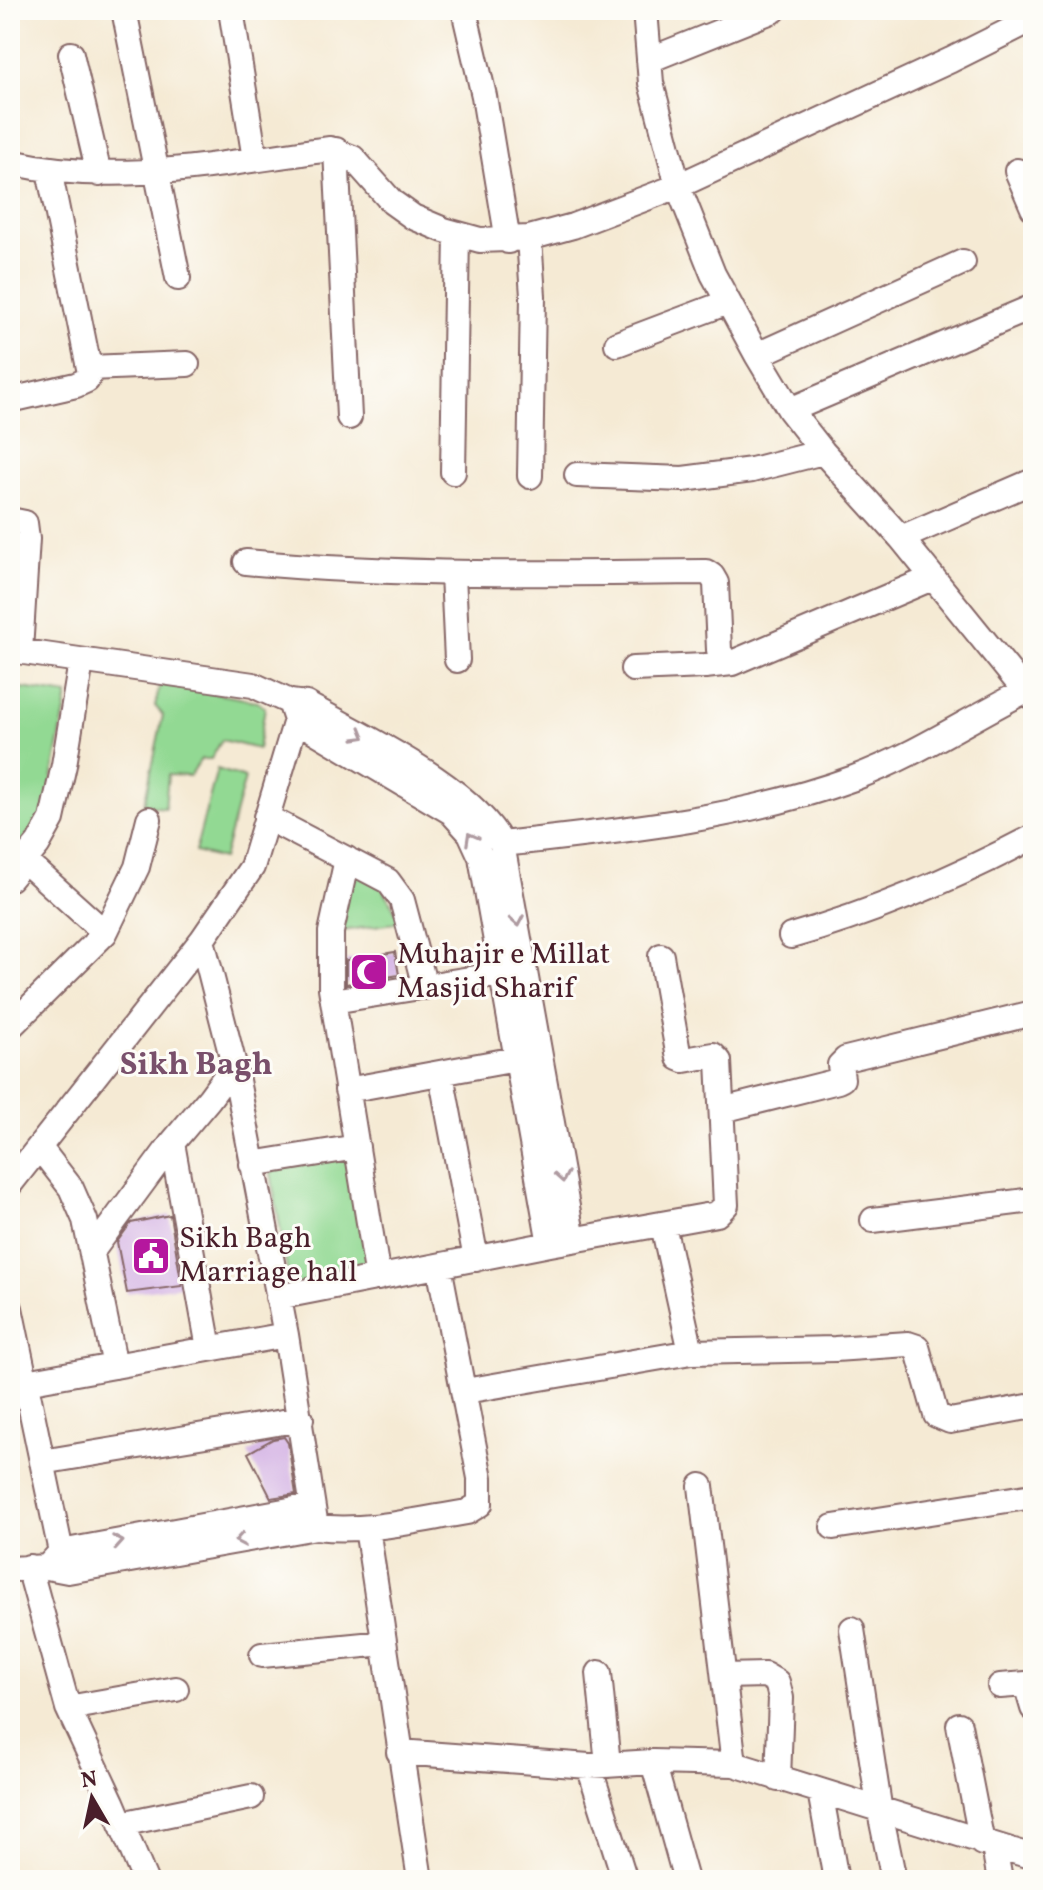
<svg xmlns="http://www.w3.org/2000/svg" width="1043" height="1890" font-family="Vollkorn,serif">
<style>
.green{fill:#92d993;stroke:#6e7c5f;stroke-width:2}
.building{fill:#d0ace3}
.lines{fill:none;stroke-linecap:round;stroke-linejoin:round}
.minor-casing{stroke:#866666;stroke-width:28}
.minor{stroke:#fff;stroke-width:24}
.oneway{stroke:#ae9aa0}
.labels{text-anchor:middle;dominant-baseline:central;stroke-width:6;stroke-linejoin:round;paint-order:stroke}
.poi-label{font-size:30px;fill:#4a1f2b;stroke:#fdfcf7;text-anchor:start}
.neighbourhood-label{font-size:32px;font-weight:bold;fill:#79506b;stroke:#fdfcf7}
</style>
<rect width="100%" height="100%" fill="#fdfcf7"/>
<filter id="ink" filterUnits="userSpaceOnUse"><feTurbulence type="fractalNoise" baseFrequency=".0125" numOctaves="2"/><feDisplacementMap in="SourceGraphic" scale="16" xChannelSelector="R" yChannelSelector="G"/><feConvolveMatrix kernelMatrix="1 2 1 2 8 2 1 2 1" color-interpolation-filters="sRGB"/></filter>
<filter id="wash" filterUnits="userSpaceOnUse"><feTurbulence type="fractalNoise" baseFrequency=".006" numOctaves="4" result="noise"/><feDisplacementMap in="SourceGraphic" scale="32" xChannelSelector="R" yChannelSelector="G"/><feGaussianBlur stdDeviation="1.8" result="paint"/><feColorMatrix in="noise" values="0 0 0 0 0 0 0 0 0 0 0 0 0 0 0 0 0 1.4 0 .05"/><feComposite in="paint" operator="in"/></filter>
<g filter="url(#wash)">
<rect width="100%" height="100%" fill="#f5ead4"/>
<path class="green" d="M160,684L256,701L265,708L258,749L222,740L211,759H201L190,776L168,775L165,808L144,805L163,715L155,706Z
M10,686L68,695L46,811L10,858Z
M217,769L245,778L223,859L195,852Z
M350,869L380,882L401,922L336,932Z
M350,1153L371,1273L290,1288L270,1167Z"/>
<g id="blocks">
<path class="building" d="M395,952L399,975L346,984V960Z
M170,1215L182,1286L127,1293L117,1242L131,1223Z
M284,1437L288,1443L296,1494L271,1498L248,1453L273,1439Z"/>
</g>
</g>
<g filter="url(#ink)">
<use href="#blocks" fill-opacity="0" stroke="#866666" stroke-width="2"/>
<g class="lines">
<defs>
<path id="minor" d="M124,10L178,278
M231,10L255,159
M464,10L484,96L508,241
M645,10L651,83L678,186L713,274L757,355L790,410L823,452L901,538L1025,691L1033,697
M71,54L99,174
M649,60L774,10
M336,150L349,417
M10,162C120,187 221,163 330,149L353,158L392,202L413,217L444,230L480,240L529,238L573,226L678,186L951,60L1033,19
M1017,171L1033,208
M529,238L533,296L530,476
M617,344L728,302
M757,355L963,262
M89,368L187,364
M10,400L76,385L87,380L90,373L49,170
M790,410L1033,307
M453,472L457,234
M577,475L683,479L752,470L823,452
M10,520L25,523L27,539L20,651
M901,538L1033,481
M246,562C401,576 551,574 706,572L712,576L716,583L719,650L725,662
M453,574L457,660
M10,650L253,685L290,702L306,704C365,738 469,784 502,844L573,1240
M633,669L705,666L732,663L932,578
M291,705L296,720L451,812L470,833L481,857L550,1244
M296,720L252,867L202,940L234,1065L286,1335L316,1527C367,1533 417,1520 467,1512L480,1504V1478L439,1266
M266,817L388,881L402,900L425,987
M502,844C620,831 742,819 854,778C917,755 973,716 1033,687
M347,859L331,932V988L378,1278
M25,861L105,933
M10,878L38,844L52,819L64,765L81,662
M791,936C876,912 955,878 1033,837
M333,1001L501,974
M10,1027L105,933L137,867L149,819
M441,1074L476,1259
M347,1090L516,1059
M722,1110L838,1081L842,1079L840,1065L846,1059L1033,1013
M172,1143L209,1348
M40,1148L71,1188L85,1220L115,1366
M252,1164L357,1147
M10,1184L202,940
M873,1220L1033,1200
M663,1225L691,1352
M93,1250L172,1143L209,1099L234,1065
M278,1297L550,1244L717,1214L726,1205L719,1061L713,1055L684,1060L679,1058L661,956
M10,1308L61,1552
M26,1382L286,1335
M465,1391L691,1352L835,1349L908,1344L917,1347L936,1415L950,1421L1033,1406
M42,1462L301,1419
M701,1486L734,1764
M833,1527L1033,1496
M367,1528L420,1880
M29,1567L68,1708L112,1802L145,1880
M47,1567L61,1552L311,1506
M10,1569L47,1567L68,1571L316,1527
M852,1629L880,1812L894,1880
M262,1655L384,1643
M599,1673L608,1765
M724,1676L765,1675L777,1682L781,1698L778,1779
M1000,1686L1026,1684L1033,1708
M68,1708L176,1689
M959,1725L982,1843
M399,1752L589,1766L653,1762L734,1764L1033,1857
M653,1762L686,1880
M589,1766L625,1880
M820,1791L836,1880
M121,1824L251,1797
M994,1847L1000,1880"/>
</defs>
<use href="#minor" class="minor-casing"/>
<use href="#minor" class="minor"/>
</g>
<defs><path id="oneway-chevron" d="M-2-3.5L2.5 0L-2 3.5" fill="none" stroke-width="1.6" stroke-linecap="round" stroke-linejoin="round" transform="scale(2)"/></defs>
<g class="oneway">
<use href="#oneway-chevron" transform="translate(360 735) rotate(30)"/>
<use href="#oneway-chevron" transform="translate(471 838) rotate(-119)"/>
<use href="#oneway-chevron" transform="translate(517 921) rotate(80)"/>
<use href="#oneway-chevron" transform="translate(562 1177) rotate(80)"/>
<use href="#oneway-chevron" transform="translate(240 1540) rotate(170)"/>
<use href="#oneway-chevron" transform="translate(118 1542) rotate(-10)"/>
</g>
</g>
<defs>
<symbol id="mosque-square" viewBox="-11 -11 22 22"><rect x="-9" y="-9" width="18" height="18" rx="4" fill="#b5179e" stroke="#fdfcf7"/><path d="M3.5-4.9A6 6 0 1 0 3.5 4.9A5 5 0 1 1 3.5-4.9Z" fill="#fff"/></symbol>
<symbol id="civic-square" viewBox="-11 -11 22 22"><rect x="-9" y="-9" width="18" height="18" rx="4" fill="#b5179e" stroke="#fdfcf7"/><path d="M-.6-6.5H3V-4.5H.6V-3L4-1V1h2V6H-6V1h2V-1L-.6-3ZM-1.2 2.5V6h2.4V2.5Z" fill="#fff"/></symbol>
</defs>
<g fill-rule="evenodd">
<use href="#mosque-square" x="347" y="950" width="44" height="44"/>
<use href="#civic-square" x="129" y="1234" width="44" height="44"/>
</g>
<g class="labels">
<g class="poi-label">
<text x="397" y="955">Muhajir e Millat<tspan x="397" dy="34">Masjid Sharif</tspan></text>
<text x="179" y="1239">Sikh Bagh<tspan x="179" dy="34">Marriage hall</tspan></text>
</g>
<g class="neighbourhood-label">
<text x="196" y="1066">Sikh Bagh</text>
</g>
</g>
<rect width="1043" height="1890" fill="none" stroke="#fdfcf7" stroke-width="40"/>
<g transform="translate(92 1798) rotate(351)" stroke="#fdfcf7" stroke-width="6" paint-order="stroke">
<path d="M0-6L14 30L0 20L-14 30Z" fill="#4a1f2b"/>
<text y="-12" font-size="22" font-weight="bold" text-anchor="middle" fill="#4a1f2b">N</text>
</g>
</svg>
